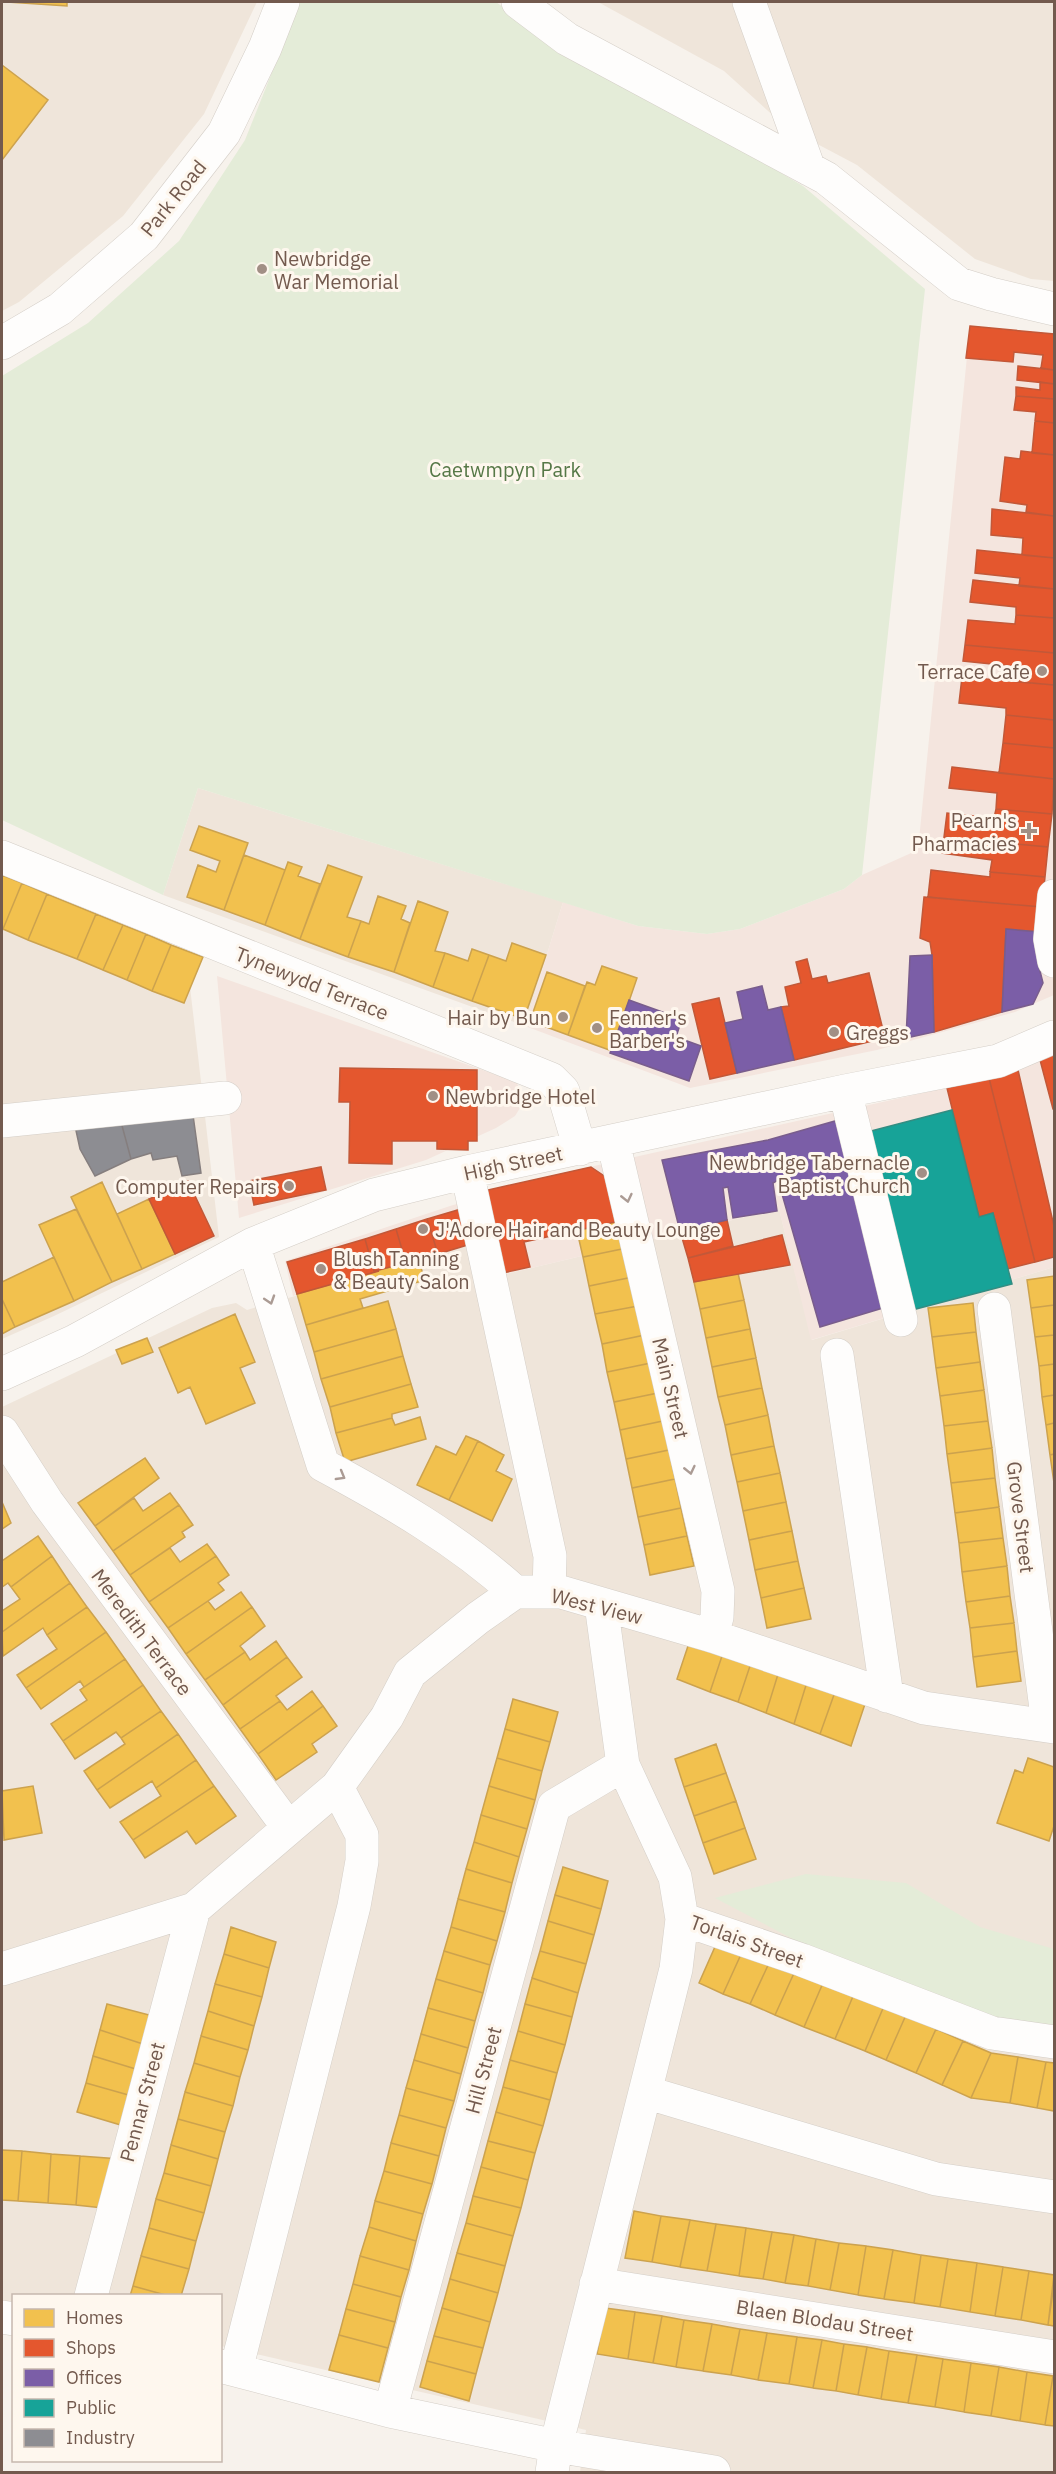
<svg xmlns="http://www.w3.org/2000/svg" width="1056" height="2474" font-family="'IBM Plex Sans',sans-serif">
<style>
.residential{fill:#efe5da}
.commercial{fill:#f4e5de}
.green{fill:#e4ecd8}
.homes{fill:#f2c14e;stroke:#cca24e;stroke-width:1.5}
.shops{fill:#e4572e;stroke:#c25838;stroke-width:1.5}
.offices{fill:#7b5ea7;stroke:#795d8c;stroke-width:1.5}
.public{fill:#17a398;stroke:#338d82;stroke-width:1.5}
.industry{fill:#8d8d92;stroke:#857e7e;stroke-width:1.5}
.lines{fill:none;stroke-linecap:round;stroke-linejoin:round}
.minor-casing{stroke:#d4cec7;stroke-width:34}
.minor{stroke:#fefdfc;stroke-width:33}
.oneway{stroke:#ab9b94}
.poi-dot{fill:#a18f85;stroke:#fef7ee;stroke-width:2}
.labels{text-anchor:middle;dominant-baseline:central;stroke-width:6;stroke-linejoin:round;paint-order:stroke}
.street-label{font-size:20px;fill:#735a4e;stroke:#fef7ee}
.poi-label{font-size:20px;fill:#735a4e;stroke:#fef7ee;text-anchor:start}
.park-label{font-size:20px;fill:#567847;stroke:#fef7ee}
</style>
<rect width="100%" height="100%" fill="#f7f2ec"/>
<path class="residential" d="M2,2H257L204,114L123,216L19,302L2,311Z
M598,2H1054V281L1031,279L975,259L857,165L787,128L724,71Z
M198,788L563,902L525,1026L163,895Z
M2,885L187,961L219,1237L54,1316L2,1339Z
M779,1209L812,1340L1054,1267V2472H580L586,2430L221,2346L220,2296H14L13,2302L2,2300V1407L212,1308L236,1303L247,1310L473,1244L481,1280Z"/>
<path class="commercial" d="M970,326L1054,334V995L1015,1012L877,1050L690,1088L525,1026L563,902L638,926L707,934L740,929L844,889L862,875L918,850Z
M217,976L516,1082L522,1092L520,1108L515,1116L496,1128L426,1160L239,1218Z
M1054,1050V1267L811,1340L779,1209L481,1280L473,1244L293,1296L285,1261L450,1206L558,1174L941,1089L1004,1073Z"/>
<path class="green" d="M300,2H496L565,52L683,115L803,186L925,289L862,875L844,889L740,929L707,934L638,926L198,788L163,895L2,820V376L88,323L179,241L245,140Z
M806,1874L906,1883L980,1927L1054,1949V2027L1001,2019L806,1946L715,1898Z"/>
<path class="homes" d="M7,2H67V6Z
M2,65L48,100L2,160Z
M199,826L248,843L224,910L187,897L198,865L216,872L220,861L190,850Z
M244,855L285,870L265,925L224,910Z
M288,862L302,867L298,876L320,884L300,939L265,925Z
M328,865L362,877L347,917L361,921L348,957L300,939Z
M2,875L22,883L3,929L2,928Z
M22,883L47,894L28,940L3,929Z
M47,894L96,914L77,959L28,940Z
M378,896L406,906L401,919L410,923L394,972L348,957L361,921L369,924Z
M418,901L448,912L435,951L445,953L433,987L394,972Z
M96,914L123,925L103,970L77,959Z
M123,925L146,934L127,980L103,970Z
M146,934L171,945L152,991L127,980Z
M512,943L546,955L524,1019L472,1001L489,955L506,961Z
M171,945L203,957L184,1003L152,991Z
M472,949L489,955L472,1001L433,987L445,953L468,961Z
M602,966L637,978L612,1051L568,1035L587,982L595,985Z
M547,972L585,986L568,1035L530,1021Z
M102,1182L142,1269L112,1282L71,1197Z
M149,1199L175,1254L142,1269L117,1214Z
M76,1209L112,1282L74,1301L39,1225Z
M621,1221L627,1248L583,1257L577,1231Z
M627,1248L633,1277L589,1286L583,1257Z
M54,1257L74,1301L15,1327L2,1299V1282Z
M418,1259L425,1280L360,1299L363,1308L306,1325L297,1294Z
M738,1273L744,1300L700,1309L694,1282Z
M1054,1276V1305L1031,1308L1027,1280Z
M633,1277L638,1306L595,1314L589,1286Z
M2,1299L15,1327L2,1334Z
M744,1300L750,1329L706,1338L700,1309Z
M388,1301L396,1329L314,1352L306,1325Z
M973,1303L976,1332L932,1337L928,1308Z
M1054,1305V1335L1035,1337L1031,1308Z
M638,1306L645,1335L602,1344L595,1314Z
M235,1314L255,1362L240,1368L255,1403L206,1424L190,1387L178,1393L159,1348Z
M396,1329L403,1356L321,1379L314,1352Z
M750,1329L756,1358L712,1367L706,1338Z
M976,1332L980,1362L936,1368L932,1337Z
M645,1335L651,1363L607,1372L602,1344Z
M1054,1335V1364L1039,1366L1035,1337Z
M147,1338L153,1352L122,1364L116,1350Z
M403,1356L411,1384L330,1407L321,1379Z
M756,1358L762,1388L718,1397L712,1367Z
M980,1362L984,1390L940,1396L936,1368Z
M651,1363L658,1393L614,1402L607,1372Z
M1054,1364V1395L1042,1397L1039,1366Z
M411,1384L418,1407L392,1414V1418L336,1433L330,1407Z
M762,1388L768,1415L725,1425L718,1397Z
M984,1390L988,1421L944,1426L940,1396Z
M658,1393L663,1421L620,1430L614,1402Z
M1054,1395V1423L1046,1425L1042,1397Z
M768,1415L774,1446L731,1455L725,1425Z
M420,1417L426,1439L345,1462L336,1433L392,1418L395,1425Z
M663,1421L669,1450L626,1459L620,1430Z
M988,1421L992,1448L947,1454L944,1426Z
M1054,1423V1454L1050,1455L1046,1425Z
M466,1436L478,1441L449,1500L417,1485L436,1446L456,1455Z
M478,1441L504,1455L496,1471L512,1479L492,1521L449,1500Z
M774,1446L780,1473L737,1482L731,1455Z
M992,1448L995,1478L951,1483L947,1454Z
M669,1450L675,1479L632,1488L626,1459Z
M1054,1454V1483L1050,1455Z
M145,1458L159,1478L95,1526L78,1503Z
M780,1473L786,1502L743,1511L737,1482Z
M995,1478L999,1507L955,1513L951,1483Z
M675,1479L681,1508L638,1517L632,1488Z
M170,1493L179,1505L113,1551L95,1526L134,1498L143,1511Z
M2,1502L11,1523L2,1529Z
M786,1502L792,1531L749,1540L743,1511Z
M179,1505L193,1525L182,1532L185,1537L130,1575L113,1551Z
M999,1507L1003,1538L959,1543L955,1513Z
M681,1508L687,1536L644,1545L638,1517Z
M792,1531L798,1561L755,1570L749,1540Z
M38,1536L52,1556L11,1587L8,1583L2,1587V1561Z
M687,1536L694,1566L650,1575L644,1545Z
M1003,1538L1007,1566L962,1572L959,1543Z
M207,1544L216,1556L149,1602L130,1575L170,1548L180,1562Z
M52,1556L70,1583L2,1632V1611L20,1599L11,1587Z
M216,1556L229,1575L218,1583L224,1590L168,1628L149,1602Z
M798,1561L804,1588L761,1598L755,1570Z
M1007,1566L1010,1596L966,1602L962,1572Z
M70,1583L87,1607L47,1635L43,1628L3,1656L2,1632Z
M804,1588L811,1619L767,1628L761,1598Z
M241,1592L252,1607L186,1654L168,1628L208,1601L215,1610Z
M1010,1596L1014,1623L970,1628L966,1602Z
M87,1607L106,1632L26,1688L17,1675L57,1649L47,1635Z
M252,1607L265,1626L240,1646L245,1652L205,1680L186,1654Z
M1014,1623L1017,1651L973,1657L970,1628Z
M106,1632L125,1659L84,1687L80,1681L41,1709L26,1688Z
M691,1637L724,1650L710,1692L677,1679Z
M276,1641L287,1657L223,1705L205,1680L245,1652L250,1660Z
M724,1650L752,1660L738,1702L710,1692Z
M1017,1651L1021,1681L977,1687L973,1657Z
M287,1657L302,1677L276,1696L280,1701L240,1729L223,1705Z
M125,1659L143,1685L63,1741L51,1724L87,1700L80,1690Z
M752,1660L779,1671L766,1713L738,1702Z
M779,1671L807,1682L794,1724L766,1713Z
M807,1682L835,1692L820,1734L794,1724Z
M143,1685L161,1711L121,1738L116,1732L75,1759L63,1741Z
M312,1691L323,1706L258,1754L240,1729L280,1701L287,1710Z
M835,1692L865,1704L851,1746L820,1734Z
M513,1699L558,1712L550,1742L505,1729Z
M323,1706L337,1726L312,1744L317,1752L276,1780L258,1754Z
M161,1711L178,1734L97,1790L84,1771L125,1744L121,1738Z
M505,1729L550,1742L542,1771L497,1758Z
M178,1734L196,1760L156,1788L152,1781L110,1808L97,1790Z
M716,1744L726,1773L684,1787L675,1759Z
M497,1758L542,1771L535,1800L489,1786Z
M1028,1758L1054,1767V1826L1049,1841L997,1823L1015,1770L1023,1773Z
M196,1760L214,1786L133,1840L120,1822L161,1796L156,1788Z
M726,1773L736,1801L694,1816L684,1787Z
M33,1786L42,1833L4,1840L2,1791Z
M214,1786L236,1816L196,1844L187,1831L145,1858L133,1840Z
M489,1786L535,1800L527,1829L481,1815Z
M736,1801L745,1828L703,1843L694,1816Z
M481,1815L527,1829L519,1857L474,1842Z
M745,1828L756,1859L714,1874L703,1843Z
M474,1842L519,1857L512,1883L466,1869Z
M563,1867L608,1881L601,1909L555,1895Z
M466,1869L512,1883L505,1912L458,1899Z
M555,1895L601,1909L594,1935L548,1921Z
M458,1899L505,1912L497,1941L451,1927Z
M548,1921L594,1935L586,1964L540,1951Z
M231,1927L276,1942L269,1968L224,1954Z
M451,1927L497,1941L490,1965L444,1951Z
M718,1940L743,1950L723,1994L699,1983Z
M743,1950L770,1961L750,2004L723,1994Z
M444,1951L490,1965L483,1993L436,1979Z
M540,1951L586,1964L578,1993L532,1978Z
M224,1954L269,1968L262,1997L215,1984Z
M770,1961L795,1971L775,2015L750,2004Z
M795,1971L823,1983L804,2027L775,2015Z
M532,1978L578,1993L572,2017L525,2004Z
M436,1979L483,1993L475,2021L428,2008Z
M823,1983L854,1994L835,2039L804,2027Z
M215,1984L262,1997L254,2026L208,2011Z
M854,1994L884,2006L865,2051L835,2039Z
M107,2004L153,2016L146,2045L100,2030Z
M525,2004L572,2017L565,2045L518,2031Z
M884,2006L906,2015L886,2060L865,2051Z
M428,2008L475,2021L468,2048L421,2034Z
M208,2011L254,2026L248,2050L201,2036Z
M906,2015L936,2029L916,2073L886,2060Z
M936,2029L963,2041L942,2085L916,2073Z
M100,2030L146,2045L139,2070L93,2056Z
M518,2031L565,2045L557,2073L510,2060Z
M421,2034L468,2048L461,2074L414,2060Z
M201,2036L248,2050L240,2077L194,2063Z
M963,2041L991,2053L971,2098L942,2085Z
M991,2053L1018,2057L1010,2103L971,2098Z
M93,2056L139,2070L132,2096L86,2083Z
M1018,2057L1046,2062L1037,2108L1010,2103Z
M414,2060L461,2074L454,2101L406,2088Z
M510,2060L557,2073L550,2100L503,2087Z
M1046,2062L1054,2063V2111L1037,2108Z
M194,2063L240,2077L233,2106L185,2092Z
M86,2083L132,2096L124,2126L77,2112Z
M503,2087L550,2100L543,2126L496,2112Z
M406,2088L454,2101L446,2128L399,2115Z
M185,2092L233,2106L225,2132L178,2119Z
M496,2112L543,2126L535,2153L488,2141Z
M399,2115L446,2128L439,2156L391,2143Z
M178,2119L225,2132L218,2159L171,2145Z
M488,2141L535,2153L528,2180L481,2167Z
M391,2143L439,2156L432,2184L384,2171Z
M171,2145L218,2159L211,2186L164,2173Z
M2,2150L22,2151L18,2201L2,2200Z
M22,2151L51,2154L48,2203L18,2201Z
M51,2154L80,2156L76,2205L48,2203Z
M80,2156L120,2159L103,2208L76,2205Z
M481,2167L528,2180L521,2208L473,2196Z
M384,2171L432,2184L423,2214L375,2201Z
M164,2173L211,2186L204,2213L156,2199Z
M473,2196L521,2208L513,2236L466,2223Z
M156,2199L204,2213L196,2241L149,2228Z
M375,2201L423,2214L416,2241L369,2227Z
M634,2211L661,2216L652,2262L625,2258Z
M661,2216L690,2220L680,2267L652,2262Z
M690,2220L716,2224L707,2271L680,2267Z
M466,2223L513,2236L505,2266L457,2253Z
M716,2224L746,2228L739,2276L707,2271Z
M369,2227L416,2241L409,2270L360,2256Z
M149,2228L196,2241L189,2269L141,2256Z
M746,2228L772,2232L763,2279L739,2276Z
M772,2232L794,2235L785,2283L763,2279Z
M794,2235L816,2239L808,2286L785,2283Z
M816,2239L839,2243L830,2290L808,2286Z
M839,2243L866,2246L858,2295L830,2290Z
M866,2246L893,2250L884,2299L858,2295Z
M893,2250L921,2255L914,2303L884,2299Z
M457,2253L505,2266L498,2293L450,2279Z
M921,2255L948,2259L940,2307L914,2303Z
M141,2256L189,2269L181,2296H169L133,2286Z
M360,2256L409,2270L401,2297L353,2284Z
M948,2259L977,2263L970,2312L940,2307Z
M977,2263L1003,2267L995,2316L970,2312Z
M1003,2267L1029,2271L1021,2320L995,2316Z
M1029,2271L1054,2275L1048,2325L1021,2320Z
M450,2279L498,2293L490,2322L442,2308Z
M353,2284L401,2297L395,2322L346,2309Z
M1054,2285V2326L1048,2325Z
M133,2286L169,2296H130Z
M442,2308L490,2322L483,2348L434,2336Z
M605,2308L635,2312L628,2359L597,2354Z
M346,2309L395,2322L388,2348L339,2335Z
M635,2312L662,2316L653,2363L628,2359Z
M662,2316L684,2320L676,2367L653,2363Z
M684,2320L712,2324L703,2371L676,2367Z
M712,2324L740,2329L731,2375L703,2371Z
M740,2329L767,2333L758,2380L731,2375Z
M767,2333L797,2337L789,2384L758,2380Z
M339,2335L388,2348L379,2382L329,2370Z
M434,2336L483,2348L476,2374L427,2361Z
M797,2337L822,2340L813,2388L789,2384Z
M822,2340L844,2344L836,2391L813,2388Z
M844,2344L867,2347L858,2395L836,2391Z
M867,2347L889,2351L881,2399L858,2395Z
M889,2351L917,2355L908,2403L881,2399Z
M917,2355L943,2359L935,2407L908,2403Z
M943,2359L971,2363L964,2412L935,2407Z
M427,2361L476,2374L469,2401L420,2387Z
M971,2363L999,2367L991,2416L964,2412Z
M999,2367L1027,2372L1020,2421L991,2416Z
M1027,2372L1053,2376L1045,2425L1020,2421Z
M1053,2376H1054V2426L1045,2425Z"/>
<path class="shops" d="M970,326L1054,334V370L1041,368L1043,355L1014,352L1013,362L966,358Z
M1018,366L1054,370V384L1017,380Z
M1040,382L1054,384V399L1016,396V387L1040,390Z
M1016,396L1054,399V423L1035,421L1036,412L1014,410Z
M1035,421L1054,423V455L1032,453Z
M1021,451L1054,455V516L1026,512L1027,505L1000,501L1005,457L1020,459Z
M992,509L1054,516V558L1022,555L1023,538L991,535Z
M977,550L1054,558V589L1019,586L1020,578L975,573Z
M973,580L1054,589V618L1016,615V607L970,602Z
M1016,615L1054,618V653L965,645L968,620L1015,624Z
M965,645L1054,653V685L1009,681L1011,666L963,661Z
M962,677L1054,685V720L1006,715V708L959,703Z
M1006,715L1054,720V748L1003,743Z
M1003,743L1054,748V779L999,773Z
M952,767L1054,779L1052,814L996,809L997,793L949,788Z
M996,809L1052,814L1048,847L944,837L947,813L994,818Z
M944,837L1048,847L1045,877L990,872L992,860L942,853Z
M931,870L990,877V872L1045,877L1042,907L928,897Z
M924,897L1042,907L1040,932L1006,929L1002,1012L934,1032L932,955L930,942L920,938Z
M807,959L812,979L826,976L828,983L869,973L885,1038L794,1060L781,1007L789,1006L785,987L801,983L796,962Z
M719,998L737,1073L710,1079L692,1004Z
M1054,1053V1109H1053L1040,1060Z
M340,1068L477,1070V1141H468V1150L437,1149V1141H392V1164L349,1163L350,1102H339Z
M1018,1070L1054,1226V1257L1035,1262L989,1078Z
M989,1078L1035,1262L1007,1269L993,1213L979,1217L947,1088Z
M321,1167L326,1190L254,1205L249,1181Z
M591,1167L616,1184L624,1220L524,1242L530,1267L498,1274L479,1192Z
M188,1181L214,1236L175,1254L149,1199Z
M461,1209L471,1244L438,1254L427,1219Z
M427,1219L438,1254L406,1263L396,1229Z
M727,1220L733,1246L688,1258L680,1231Z
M396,1229L406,1263L374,1271L365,1239Z
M782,1235L790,1265L694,1282L688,1258Z
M365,1239L374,1271H379L297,1294L287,1262Z"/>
<path class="offices" d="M1006,929L1040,932L1038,963L1043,983L1033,1004L1002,1012Z
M932,955L934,1032L906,1038L910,956Z
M762,986L768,1010L781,1007L794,1060L737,1073L725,1023L743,1019L737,992Z
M629,1000L682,1019L676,1037L701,1046L689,1081L610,1053Z
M842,1119L893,1305L820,1327L778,1180L773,1183L777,1211L733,1218L728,1187L723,1188L727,1220L680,1231L662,1160L768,1140Z"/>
<path class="public" d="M952,1110L979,1217L993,1213L1012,1284L912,1310L867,1132Z"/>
<path class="industry" d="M193,1115L201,1173L182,1176L177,1156L153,1160L151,1153L131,1159L121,1122Z
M121,1122L131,1159L95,1176L80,1149L75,1126Z"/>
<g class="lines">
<defs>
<path id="minor" d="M518,2L567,39L826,178L959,284L991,294L1054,309
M749,2L809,169
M2,343L60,309L144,236L224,133L265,48L283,2
M2,857L551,1079L563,1091L580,1149
M1054,896L1050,939L1054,961
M845,1091L901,1320
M2,1121L225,1098
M613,1141L718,1591L717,1617L712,1636
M467,1172L550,1556L549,1592
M253,1244L323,1465C390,1501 458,1540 515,1592H561L712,1636L924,1708L1054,1727
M994,1309L1048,1724
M837,1355L887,1696
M2,1374L75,1341L253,1244L374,1195L467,1172L845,1091L998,1061L1054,1037
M2,1432L47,1502L288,1827
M601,1604L623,1765L675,1877L682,1919L802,1960L992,2033L1054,2042
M2,1969L194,1909L337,1787L387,1717L410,1673L478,1618L515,1592
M645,2092L936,2179L1054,2197
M596,2284L1054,2357
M91,2296L194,1909
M2,2317L14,2319
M220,2366L390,2411L556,2446L714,2472
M236,2370L354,1906L362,1861V1835L337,1787
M390,2411L554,1806L623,1765
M552,2472L556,2446L676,1969L682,1919"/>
</defs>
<use href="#minor" class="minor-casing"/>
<use href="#minor" class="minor"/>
</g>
<defs><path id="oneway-chevron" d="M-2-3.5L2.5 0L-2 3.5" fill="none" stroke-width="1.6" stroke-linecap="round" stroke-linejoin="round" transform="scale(1.5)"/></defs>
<g class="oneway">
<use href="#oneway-chevron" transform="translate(627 1198) rotate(77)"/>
<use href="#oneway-chevron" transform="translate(270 1300) rotate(72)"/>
<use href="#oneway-chevron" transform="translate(690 1470) rotate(77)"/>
<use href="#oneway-chevron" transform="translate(341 1476) rotate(30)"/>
</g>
<g class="poi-dot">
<circle cx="262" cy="269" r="6"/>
<circle cx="1042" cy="671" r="6"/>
<path d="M1026 822h6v6h6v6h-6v6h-6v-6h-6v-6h6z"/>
<circle cx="563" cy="1017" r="6"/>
<circle cx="597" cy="1028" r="6"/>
<circle cx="834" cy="1032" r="6"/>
<circle cx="433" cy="1096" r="6"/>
<circle cx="922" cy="1173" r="6"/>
<circle cx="289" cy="1186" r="6"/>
<circle cx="423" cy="1229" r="6"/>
<circle cx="321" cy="1269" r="6"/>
</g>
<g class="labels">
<g class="street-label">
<text transform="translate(173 198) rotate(-51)">Park Road</text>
<text transform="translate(312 983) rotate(22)">Tynewydd Terrace</text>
<text transform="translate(513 1163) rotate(-12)">High Street</text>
<text transform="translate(671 1388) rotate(77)">Main Street</text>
<text transform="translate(1021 1517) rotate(83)">Grove Street</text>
<text transform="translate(597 1606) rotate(14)">West View</text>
<text transform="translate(142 1632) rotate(53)">Meredith Terrace</text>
<text transform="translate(747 1941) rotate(20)">Torlais Street</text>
<text transform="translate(483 2070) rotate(-75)">Hill Street</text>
<text transform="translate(142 2102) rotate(-75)">Pennar Street</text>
<text transform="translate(825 2320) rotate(9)">Blaen Blodau Street</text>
</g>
<g class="poi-label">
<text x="274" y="258">Newbridge<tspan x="274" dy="23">War Memorial</tspan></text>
<text x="1030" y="671" text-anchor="end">Terrace Cafe</text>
<text x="1017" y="820" text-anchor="end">Pearn's<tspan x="1017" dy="23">Pharmacies</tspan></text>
<text x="551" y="1017" text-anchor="end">Hair by Bun</text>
<text x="609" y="1017">Fenner's<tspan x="609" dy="23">Barber's</tspan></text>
<text x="846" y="1032">Greggs</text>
<text x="445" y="1096">Newbridge Hotel</text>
<text x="910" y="1162" text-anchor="end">Newbridge Tabernacle<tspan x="910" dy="23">Baptist Church</tspan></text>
<text x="277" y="1186" text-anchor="end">Computer Repairs</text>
<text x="435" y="1229">J'Adore Hair and Beauty Lounge</text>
<text x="333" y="1258">Blush Tanning<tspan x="333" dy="23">&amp; Beauty Salon</tspan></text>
</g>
<g class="park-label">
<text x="505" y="469">Caetwmpyn Park</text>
</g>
</g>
<rect width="1056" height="2474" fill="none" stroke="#735a4e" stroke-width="6"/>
<rect x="12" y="2294" width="210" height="168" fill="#fef7ee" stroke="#c6b8ae" stroke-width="1.5"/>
<rect x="24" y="2309" width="30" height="18" fill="#f2c14e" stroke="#c6b8ae" stroke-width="1.5"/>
<text x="66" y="2324" font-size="18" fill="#735a4e">Homes</text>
<rect x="24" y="2339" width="30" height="18" fill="#e4572e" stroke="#c6b8ae" stroke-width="1.5"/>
<text x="66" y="2354" font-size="18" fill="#735a4e">Shops</text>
<rect x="24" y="2369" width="30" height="18" fill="#7b5ea7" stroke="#c6b8ae" stroke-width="1.5"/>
<text x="66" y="2384" font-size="18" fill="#735a4e">Offices</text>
<rect x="24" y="2399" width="30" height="18" fill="#17a398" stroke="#c6b8ae" stroke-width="1.5"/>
<text x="66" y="2414" font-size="18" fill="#735a4e">Public</text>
<rect x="24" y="2429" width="30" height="18" fill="#8d8d92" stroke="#c6b8ae" stroke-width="1.5"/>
<text x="66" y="2444" font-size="18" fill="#735a4e">Industry</text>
</svg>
